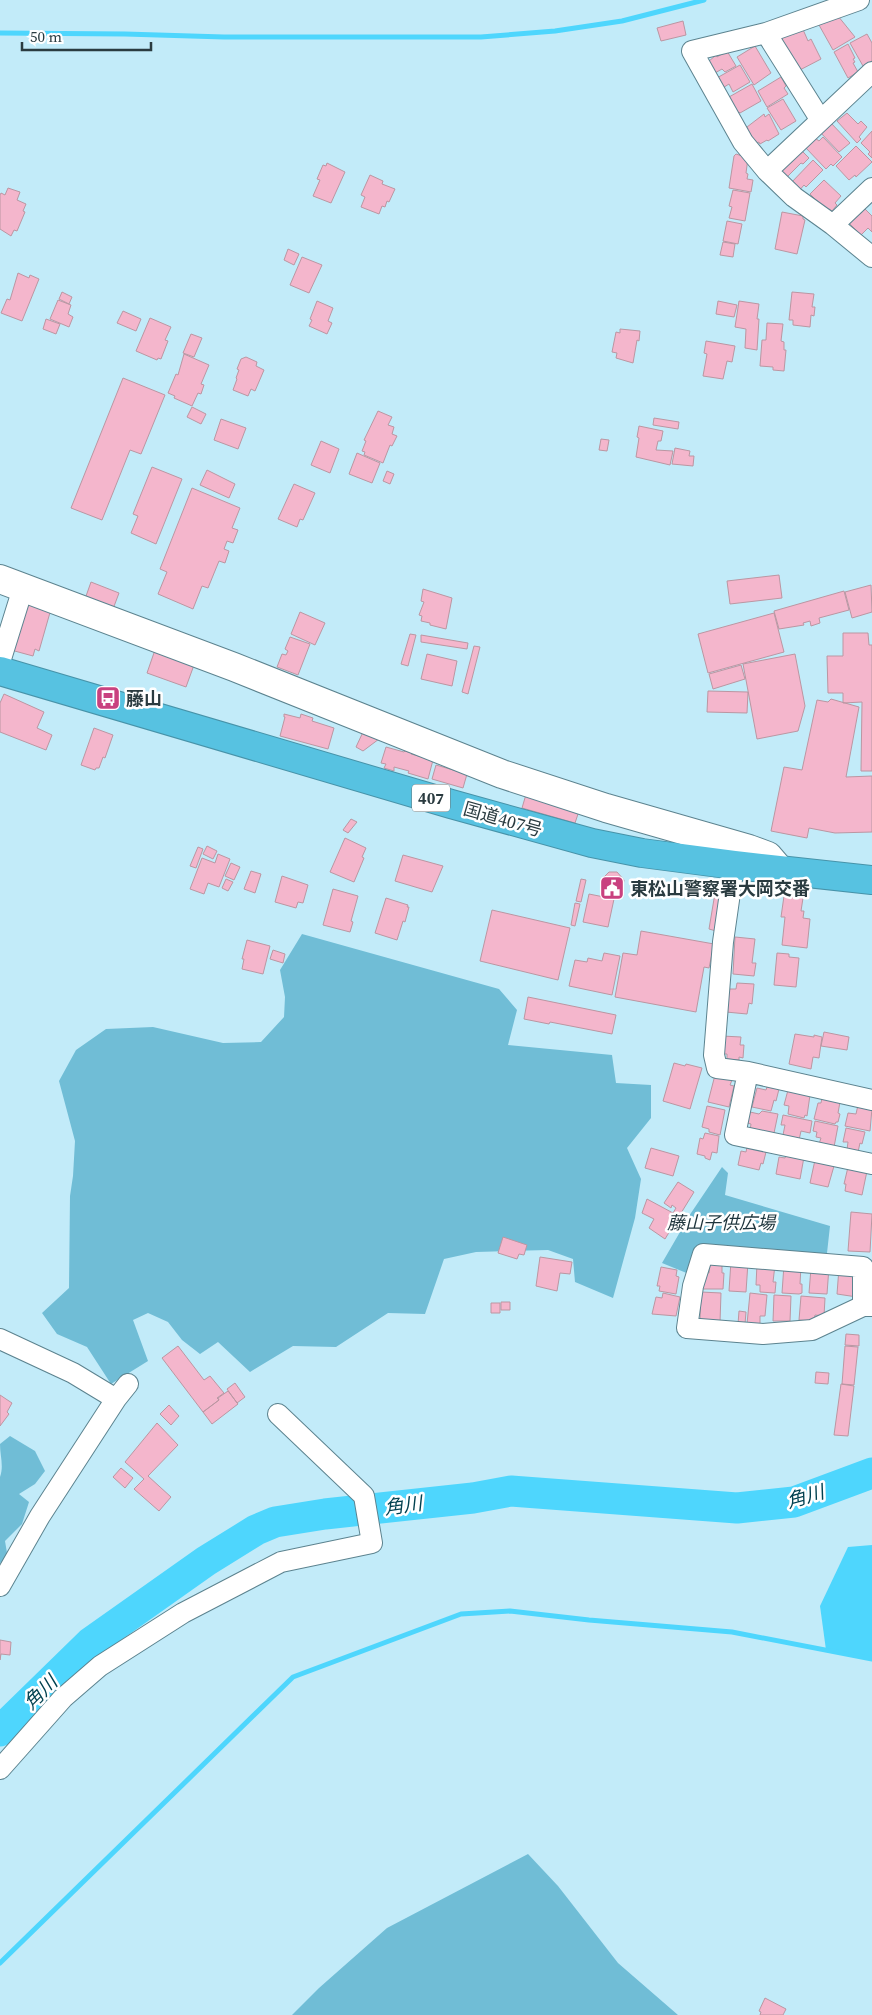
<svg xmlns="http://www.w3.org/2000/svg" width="872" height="2015" font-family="'Source Serif 4','Noto Sans JP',serif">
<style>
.green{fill:#70bdd6}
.water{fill:#4ed6fd}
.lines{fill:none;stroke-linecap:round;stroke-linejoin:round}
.stream{stroke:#4ed6fd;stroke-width:5}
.river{stroke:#4ed6fd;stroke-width:31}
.building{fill:#f4b6cc;stroke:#bb96a2}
.street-casing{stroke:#5c838f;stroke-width:22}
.secondary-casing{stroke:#5c838f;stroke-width:30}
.highway-casing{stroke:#4793a9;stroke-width:30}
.street{stroke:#fff;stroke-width:20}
.secondary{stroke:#fff;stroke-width:28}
.highway{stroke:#57c2e1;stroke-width:28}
.labels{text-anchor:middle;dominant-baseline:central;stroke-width:5;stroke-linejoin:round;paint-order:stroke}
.shield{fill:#fff;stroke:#6a7679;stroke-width:1}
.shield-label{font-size:16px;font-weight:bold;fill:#2a3b40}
.poi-label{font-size:18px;font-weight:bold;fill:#2a3b40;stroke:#fff;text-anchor:start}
.street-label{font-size:18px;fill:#2a3b40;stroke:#fff}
.park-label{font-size:18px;font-style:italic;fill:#1e343c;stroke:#fff}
.water-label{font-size:19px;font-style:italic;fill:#014150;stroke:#fff}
</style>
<rect width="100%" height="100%" fill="#c2ebf9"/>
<path class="green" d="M302,934L499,989L517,1010L508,1045L612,1055L616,1083L651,1085V1118L627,1148L641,1179L635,1218L613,1298L575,1282L573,1259L548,1250L476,1252L444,1259L425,1314L388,1313L336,1347L293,1346L250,1372L218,1342L200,1354L182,1340L168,1322L148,1313L133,1320L148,1361L111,1384L87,1347L57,1334L42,1313L69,1288L70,1196L73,1176L75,1141L59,1081L76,1050L106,1029L153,1027L223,1043L261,1042L284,1017L285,997L280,970Z
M722,1167L728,1173L725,1195L830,1226L827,1253L824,1258L700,1247L689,1274L662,1263L691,1213Z
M10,1436L35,1451L45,1471L35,1484L19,1494L29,1502L22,1524L5,1541L8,1559L0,1563V1477C4,1466 0,1456 0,1444Z
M528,1854L558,1886L618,1963L678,2015H292L319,1988L387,1928Z"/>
<path class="water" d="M872,1545V1659L826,1650L820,1606L848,1547Z"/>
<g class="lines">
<path class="stream" d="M0,33L125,34L224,37H481L555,31L622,21L704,0
M0,1963L293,1677L461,1614L510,1611L589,1620L732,1632L872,1659"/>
<path class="river" d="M0,1731L90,1643L206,1561L256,1530L275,1522L325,1514L473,1498L511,1491L737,1508L794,1502L872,1473"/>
</g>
<path class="building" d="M838,16L855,37L833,50L819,25Z
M683,21L686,35L661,41L657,28Z
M801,25L808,41L811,39L821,59L796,72L780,36Z
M867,34L872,43V61L863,66L850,43Z
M848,44L855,58L853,59L855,62L853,63L858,72L848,78L834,52Z
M755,46L771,73L754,85L737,57Z
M727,51L736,66L725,72L722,69L715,73L708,62L716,55L717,57Z
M740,65L750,82L733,92L729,84L721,89L715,79Z
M781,77L786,86L784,88L788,94L767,107L758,91Z
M752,84L761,101L740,113L739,112L737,113L730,103L732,102L729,97Z
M783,99L796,121L781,130L767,108Z
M847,113L858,124L861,121L867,127L859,137L861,139L857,143L837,121Z
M764,114L765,117L769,114L779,134L768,141L767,140L760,144L759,142L755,144L746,130L748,129L747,127Z
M830,122L850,143L839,152L819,131Z
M872,131V158L868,154L870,152L861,143Z
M823,137L842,157L833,166L831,164L826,169L805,147L815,138L819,141Z
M856,146L872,162L856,177L855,175L849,180L836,166Z
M799,148L809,158L803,164L801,163L785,179L778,172Z
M736,154L748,158L746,173L748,174L747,179L753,180L751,192L729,188L734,156Z
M813,160L823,170L806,187L804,185L798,192L790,184Z
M327,163L345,172L331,203L313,196L320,180L317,179L323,165L326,166Z
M370,175L383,181L382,184L395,189L389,202L387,201L385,207L382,206L379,214L361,207L365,197L361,195Z
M824,180L841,196L835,203L837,205L832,211L829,209L827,211L810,194Z
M8,188L20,192L17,200L26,204L23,211L25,212L17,231L14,230L11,236L0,229V195L1,193L5,195Z
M733,190L750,193L745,221L729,218L732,207L729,206Z
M863,207L872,216V232L868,228L861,235L849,223Z
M782,212L803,216V219L805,220L797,254L775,249Z
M727,221L742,224L738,244L723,241Z
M723,242L735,244L733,257L720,255Z
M288,249L299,254L294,265L284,260Z
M302,257L322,265L309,293L290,285Z
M18,273L29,278L30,275L39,279L22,321L1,313L7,299L10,300Z
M62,292L72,297L69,304L59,299Z
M792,292L814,294L812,307H815L814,316L811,315L810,327L793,325V320H789Z
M58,300L71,305L68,314L73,317L69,327L50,319Z
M317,301L333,308L328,321L332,323L327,334L309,326L312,320L310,319Z
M718,301L737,305L734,317L716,314Z
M739,301L759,304L757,319H759L757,350L745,348L746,329L735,327Z
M123,311L141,319L136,331L117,323Z
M150,318L171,327L165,340L168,341L161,359L158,358L157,360L136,351Z
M46,319L60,324L56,334L43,329Z
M767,323L783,324L781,341L784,342V350H786L784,371L773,370V367L760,366L762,340H766Z
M620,329L640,331L639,341L637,340L633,363L616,358L617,353L612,352L616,332L620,333Z
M191,334L202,338L194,357L183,353Z
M706,341L735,346L732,362L727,361L723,379L703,376L707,354L704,353Z
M184,354L209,365L201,384L204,385L201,394L198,393L192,406L174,398L175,396L168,393L176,374L178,375Z
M246,357L257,362L256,366L264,370L255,391L251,389L248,396L233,390L237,379L236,378L239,370L237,369L241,359Z
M123,378L165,395L141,454L130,450L102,520L71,508Z
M192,407L206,414L201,424L187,417Z
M378,411L392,417L388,425L394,427L392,434L397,436L392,446L390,445L383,463L364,455L365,452L362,451L366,441L364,440Z
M654,418L679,422L678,429L653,425Z
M221,419L246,428L238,449L214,440Z
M639,426L663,431L661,441H658L656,450L673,451L670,465L636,457L639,438L637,437Z
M601,439L609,440L607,451L599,450Z
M321,441L339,449L330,473L311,465Z
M675,448L690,451L689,456H694L693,466L672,464Z
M357,453L380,463L372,483L349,474Z
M152,467L182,479L156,544L131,533L138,516L133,514Z
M207,470L235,484L229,498L200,485Z
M387,471L394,474L390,484L383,481Z
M294,484L315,493L303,520L300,519L297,527L278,519Z
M192,488L240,508L232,528L238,530L233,543L227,541L224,549L229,551L225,563L219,561L208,588L202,586L193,609L158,594L167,572L160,569Z
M779,575L782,598L730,604L727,581Z
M91,582L119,593L113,609L85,599Z
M871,585L872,612L852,618L845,592Z
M423,589L452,598L446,629L430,625V623L421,621L422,616L419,615L424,602L421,601Z
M844,591L849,610L819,618L820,623L811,626L810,621L803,623L804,625L779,629L774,611Z
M28,603L51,609L39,651L35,649L33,656L11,650Z
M300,612L325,623L315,645L291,634Z
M774,613L784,652L708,673L698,634Z
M843,633H868L869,645H872V771H861L862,702L843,703V693H828L827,656H843Z
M410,634L416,635L408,666L401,664Z
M421,635L468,643L467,649L421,642Z
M290,637L310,644L298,675L277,667L282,654L286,655L288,651L285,649Z
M474,646L480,647L468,694L462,692Z
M156,647L194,665L186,687L147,673Z
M427,654L457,661L452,686L421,679Z
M795,654L805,706L798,731L757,739L743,664Z
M741,665L745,679L713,689L709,674Z
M708,691L748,692L747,713L707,712Z
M4,694L44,712L37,728L52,735L46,750L0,732V703Z
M831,699L859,707L846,777L872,776V832L835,833L809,828L807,838L771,831L784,767L802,770L817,700L828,702Z
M284,714L300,718L301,714L313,718L312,721L334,728L328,749L280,736L285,717H284Z
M94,728L113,735L105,758L103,757L99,768H96L95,770L81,765Z
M363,732L379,739L363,751L356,747Z
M386,747L404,752L405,751L412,753L411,754L433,760L428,779L408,773L409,771L394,767V771L384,768L386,764L381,763Z
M436,765L467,774L463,788L432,779Z
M527,791L579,811L575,823L522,808Z
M351,819L357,822L348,833L343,830Z
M345,838L366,848L362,857L364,858L354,882L330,872Z
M207,846L217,851L213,859L203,854Z
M198,847L203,849L196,868L190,866Z
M218,854L230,859L219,887L208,883L204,894L190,889L202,858L215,863Z
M403,855L443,866L432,892L395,881Z
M231,863L240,867L234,880L225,876Z
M251,871L261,874L255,893L244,889Z
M609,872H617L624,880L621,897L603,894L606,883L602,882L603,878Z
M282,876L308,885L303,903L298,902L296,908L275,902Z
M226,879L233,882L228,891L222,888Z
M581,879L586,880L581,902L576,901Z
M333,889L358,896L351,921L353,922L350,932L323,925Z
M715,893L721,894L716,931L709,929Z
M589,894L614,899L608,927L583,922Z
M784,896L803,898L801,911H804L803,918L810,919L807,948L782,945L785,917H781Z
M386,898L408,905L407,907H409L405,922L403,921L397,940L375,933Z
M575,903L580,904L575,926L571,925Z
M492,910L570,928L558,980L480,961Z
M641,931L714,944L709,968L704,967L696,1012L615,997L623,953L637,955Z
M735,937L755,939L752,963H756L754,976L733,974Z
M247,940L270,946L263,974L242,969L244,959H242Z
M273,950L285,954L283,963L270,959Z
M604,953L620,956L612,995L569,986L575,960L587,962L588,958L602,961Z
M777,953L789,954V957L799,958L796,987L774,985Z
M737,983L754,984L752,1004L749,1003L747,1014L726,1012L729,989H736Z
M528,997L616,1015L612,1034L550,1022L549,1024L524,1019Z
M824,1032L849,1037L847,1050L821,1046Z
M795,1034L814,1037V1035L822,1037L819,1058L813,1057L811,1069L789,1064Z
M722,1036L741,1037L740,1045H744L743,1058L739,1057V1060L727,1059V1054H720Z
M674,1063L685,1066L686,1064L702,1068L690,1109L663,1101Z
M715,1075L732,1080L730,1085L734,1086L729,1107L708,1102Z
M767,1087L779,1089L776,1101L774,1100L771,1111L752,1107L757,1088L766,1090Z
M788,1090L810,1095L807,1116L805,1115L804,1118L788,1114L789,1106L784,1105Z
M822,1098L840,1102L838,1113L840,1114L838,1122H836L835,1124L814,1119L818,1103H821Z
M858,1105L872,1108L870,1131L845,1126L848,1113L856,1114Z
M707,1106L725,1110L720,1135L709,1132V1129L702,1127Z
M762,1111L778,1114L774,1133L750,1130L751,1124L747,1123L750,1112L759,1114Z
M783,1115L812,1121L810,1133L801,1131L799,1140L787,1138L788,1136L783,1135L785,1125H781Z
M815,1121L838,1126L834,1147L819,1144L821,1138L816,1137L817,1132L813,1131Z
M846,1128L865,1132L862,1144L860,1143L858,1152L847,1150L848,1142H843Z
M705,1133L719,1136L717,1153L712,1152L710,1160L705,1158V1156L697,1154L700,1138L703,1139Z
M747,1147L766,1152L763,1164L761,1163L759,1170L738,1165L741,1151L746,1152Z
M651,1148L679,1156L673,1176L645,1168Z
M787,1153L804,1157L800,1179L776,1174L779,1157L785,1158Z
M815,1160L834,1166L828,1187L810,1183Z
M848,1167L867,1171L862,1195L845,1191L846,1184H844Z
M678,1182L694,1192L665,1239L649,1228L654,1219L642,1213L647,1199L673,1213L676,1208L672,1205L671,1208L664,1203Z
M851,1212L872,1214L870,1252L848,1251Z
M503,1237L527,1245L524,1255L519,1254L517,1259L498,1253Z
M540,1257L572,1262L570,1274L560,1273L557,1291L536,1286Z
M731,1261L748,1262L746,1292L729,1291Z
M710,1263L722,1264V1273H724L723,1289H701L705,1272L709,1273Z
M757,1264L775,1265L773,1282H776L775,1293L760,1292V1285H756Z
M784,1265L801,1266L800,1284H802V1293L799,1294L782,1293Z
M661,1267L677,1270L676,1276L679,1277L676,1294L659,1291L660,1286H657Z
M829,1267L827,1294L809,1293L811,1268Z
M839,1268L854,1271L857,1297L837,1294Z
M701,1292L721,1293L720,1322L700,1321Z
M663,1293L680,1297L676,1316L652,1314L656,1297L662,1298Z
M750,1293L767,1295L765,1316H760V1325L747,1324Z
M774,1295L791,1296L790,1321H773Z
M801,1296L825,1298L824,1316L815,1315L814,1321L799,1320Z
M501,1302H510V1310H501Z
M491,1303H500V1313H491Z
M739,1311L746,1312L745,1324H738Z
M846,1334L859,1335V1346L845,1345Z
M178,1346L204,1380L210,1376L224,1393L217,1398L219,1400L203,1412L162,1358Z
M845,1346L858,1347L854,1385L842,1384Z
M816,1372L829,1373L828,1384L815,1383Z
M235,1383L245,1397L237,1403L227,1389Z
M841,1384L854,1386L848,1436L834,1435Z
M228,1391L238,1404L212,1424L203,1412L219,1400L218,1398Z
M0,1395L12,1403L7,1412L9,1414L0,1426Z
M169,1405L179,1416L171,1425L160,1414Z
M157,1423L178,1445L148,1476L171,1497L159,1511L134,1489L144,1479L125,1462Z
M121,1468L133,1478L125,1488L113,1477Z
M0,1640L11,1642L10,1655L1,1654L0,1660Z
M765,1998L786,2009L783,2015H760L761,2012L759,2011Z"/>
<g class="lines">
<defs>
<path id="street" d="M859,0L766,33L692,51L743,142L767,171L794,197L833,225L872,257
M766,33L820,119
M767,171L872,72
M833,225L872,188
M0,662L23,588
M734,865L723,942L714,1055L717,1068L748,1072L872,1100
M748,1072L735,1135L872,1164
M863,1306V1267L703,1254L693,1286L687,1328L763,1334L812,1330L863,1306H872
M0,1339L73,1373L116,1399
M0,1586L40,1516L116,1399L128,1384
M0,1769L63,1698L100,1666L183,1613L281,1562L372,1543L364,1496L278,1414"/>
<path id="secondary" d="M0,579L234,667L502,774L606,808L749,849L768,856L780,870"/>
<path id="highway" d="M0,671L451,804L592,843L642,853L734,865L872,880"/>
</defs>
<use href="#street" class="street-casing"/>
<use href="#secondary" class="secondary-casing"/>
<use href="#highway" class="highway-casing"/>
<use href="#street" class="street"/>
<use href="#secondary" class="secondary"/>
<use href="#highway" class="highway"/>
</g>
<defs>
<symbol id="bus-square" viewBox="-11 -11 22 22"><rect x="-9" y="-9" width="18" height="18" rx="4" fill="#c9417f" stroke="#fff"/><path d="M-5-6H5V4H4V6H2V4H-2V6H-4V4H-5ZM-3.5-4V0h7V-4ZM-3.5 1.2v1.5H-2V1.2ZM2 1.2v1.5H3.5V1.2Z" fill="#fff"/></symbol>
<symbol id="civic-square" viewBox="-11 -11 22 22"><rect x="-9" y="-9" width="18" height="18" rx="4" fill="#c9417f" stroke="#fff"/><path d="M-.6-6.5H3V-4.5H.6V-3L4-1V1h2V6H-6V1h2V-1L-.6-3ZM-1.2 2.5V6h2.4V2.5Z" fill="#fff"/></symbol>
</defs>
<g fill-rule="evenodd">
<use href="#bus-square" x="94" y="684" width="28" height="28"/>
<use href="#civic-square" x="598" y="874" width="28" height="28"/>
</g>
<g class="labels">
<rect class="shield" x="412" y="784.5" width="38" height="27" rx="4"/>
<g class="shield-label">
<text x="431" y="798">407</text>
</g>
<g class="poi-label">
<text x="126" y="698">藤山</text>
<text x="630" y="888">東松山警察署大岡交番</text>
</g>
<g class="street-label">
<text transform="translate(503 819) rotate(16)">国道407号</text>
</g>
<g class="park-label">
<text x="721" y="1222">藤山子供広場</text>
</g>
<g class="water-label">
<text transform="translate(805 1496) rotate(-16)">角川</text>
<text transform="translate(403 1505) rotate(-8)">角川</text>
<text transform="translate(40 1692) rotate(-45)">角川</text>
</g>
</g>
<path d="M22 42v8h129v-8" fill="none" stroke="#2a3b40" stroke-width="2.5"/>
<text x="30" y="42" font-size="15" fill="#2a3b40" stroke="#ffffff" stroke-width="4" paint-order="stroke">50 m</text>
</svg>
